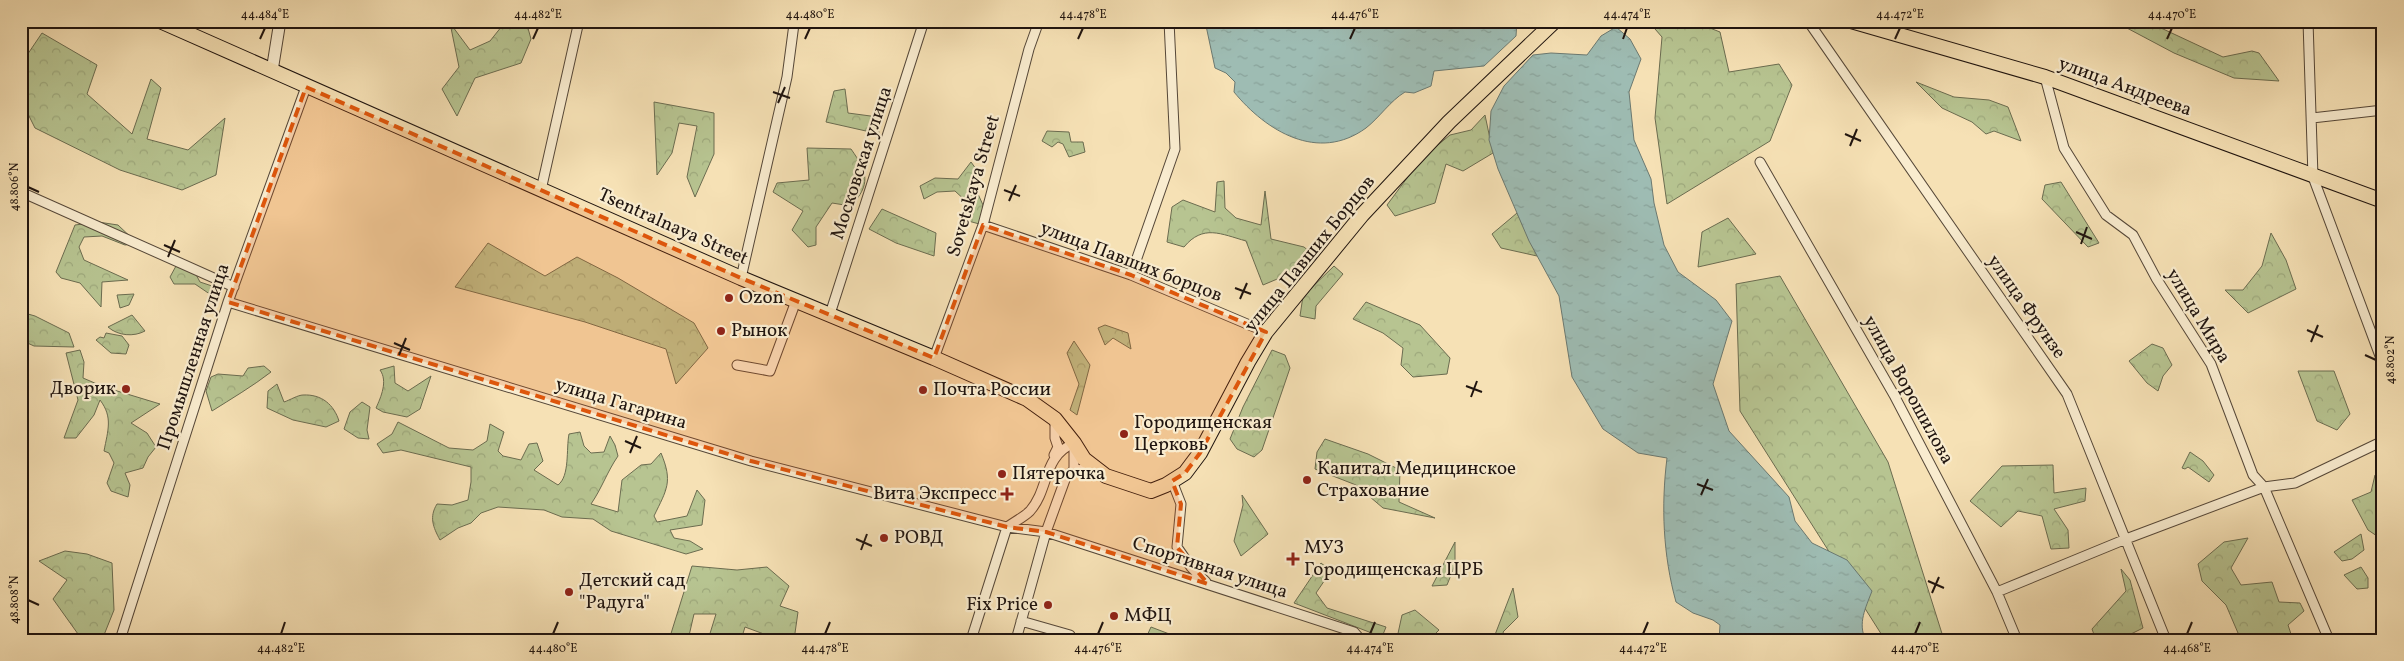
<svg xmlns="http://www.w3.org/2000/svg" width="2404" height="661" font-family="Vollkorn,serif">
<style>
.forest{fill:url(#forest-crowns);stroke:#6b6c50}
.water{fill:url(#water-ripples);stroke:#6b7971}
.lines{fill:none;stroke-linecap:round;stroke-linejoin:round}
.minor-casing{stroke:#554738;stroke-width:11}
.tertiary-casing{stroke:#554738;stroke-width:13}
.primary-casing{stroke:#1f140f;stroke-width:16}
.minor{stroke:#f9eccf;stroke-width:9}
.tertiary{stroke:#f9eccf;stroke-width:11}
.primary{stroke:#f6e1b5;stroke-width:14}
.marked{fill:#de560c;fill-opacity:0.2;stroke:#de560c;stroke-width:4;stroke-dasharray:10 6;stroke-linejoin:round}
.ticks{fill:none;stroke:#1f140f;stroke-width:2}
.poi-dot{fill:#8f2418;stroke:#f9eccf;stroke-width:2}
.labels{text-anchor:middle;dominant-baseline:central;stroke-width:4.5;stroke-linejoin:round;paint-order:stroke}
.street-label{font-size:19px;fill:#1f140f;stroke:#f9eccf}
.poi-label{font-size:19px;fill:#1f140f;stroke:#f9eccf;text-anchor:start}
.neatline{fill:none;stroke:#1f140f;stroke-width:2}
.ticks-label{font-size:12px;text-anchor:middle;fill:#1f140f}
</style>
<defs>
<pattern id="forest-crowns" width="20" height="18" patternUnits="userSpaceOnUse" patternTransform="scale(1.25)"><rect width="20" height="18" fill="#b7c491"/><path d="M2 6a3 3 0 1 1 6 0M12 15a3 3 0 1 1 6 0" fill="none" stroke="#9da87c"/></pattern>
<pattern id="water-ripples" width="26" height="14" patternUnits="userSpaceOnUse" patternTransform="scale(1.25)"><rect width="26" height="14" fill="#9ebcb3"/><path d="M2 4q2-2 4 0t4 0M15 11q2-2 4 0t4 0" fill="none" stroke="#88a199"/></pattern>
</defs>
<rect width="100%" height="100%" fill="#f6e1b5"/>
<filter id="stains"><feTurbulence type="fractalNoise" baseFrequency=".004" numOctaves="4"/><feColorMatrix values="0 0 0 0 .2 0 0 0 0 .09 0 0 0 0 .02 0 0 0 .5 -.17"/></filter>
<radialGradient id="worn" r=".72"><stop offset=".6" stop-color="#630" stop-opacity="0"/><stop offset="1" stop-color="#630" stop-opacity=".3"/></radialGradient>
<path class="forest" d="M506,21H526L531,39L521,63L475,78L457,116L442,89L459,67L450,23L470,50L490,41Z
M1648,21H1692L1720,32L1729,72L1779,64L1792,85L1770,141L1667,204L1655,118L1662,37Z
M2123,21H2146L2223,57L2252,51L2259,53L2279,81L2234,78L2174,53L2125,27Z
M42,33L97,65L87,94L132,134L151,79L161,88L147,139L188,150L225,118L216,175L182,190L120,170L35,128L22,102L21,64Z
M1916,82L1954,97L1989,100L2008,107L2021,141L1994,131L1986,134L1972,122L1942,108Z
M845,89L848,113L878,117L879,136L866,131L826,122L834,91Z
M654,102L714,113V154L695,197L687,177L697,126L679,123L672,153L657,175Z
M1485,115L1493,153L1463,171L1446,164L1435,203L1395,216L1387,205L1422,158L1450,135L1471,130Z
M1047,131L1069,132L1071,142H1083L1085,152L1069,157L1063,144L1058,142L1052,147L1042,141Z
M807,148L851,149C868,173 871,184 851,206L832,203L816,227V245L808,247L792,230L803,211L773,192L777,183L809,180Z
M971,162L979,173L978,194L983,205V225L961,219L968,203L955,191L937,192L924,199L920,186L935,178L958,179Z
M1224,181L1225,208L1236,218L1261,225L1265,191L1271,239L1304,247L1317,258L1294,272L1263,285L1246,241C1221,234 1203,224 1184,247L1167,242L1172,207L1183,200L1215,212L1217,182Z
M2061,182L2099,243L2088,247L2042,199L2045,185Z
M882,209L936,233L934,256L896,243L869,229Z
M1517,213L1537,256L1501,248L1492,234Z
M1728,218L1756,254L1698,267L1702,232Z
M98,222L118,225L137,243L125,245L102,236L84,237L79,247L84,260L128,280L102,282L101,307L80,283L61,278L56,272L75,225Z
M2271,233L2286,260L2296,289L2248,313L2225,290H2243L2262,266Z
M488,243L545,276L577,257L618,278L694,323L708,348L676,384L666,349L585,322L455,287Z
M176,266L193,269L200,282L221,289L217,299L195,284H174L170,277Z
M1334,266L1343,274L1316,306L1315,319L1300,316L1303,296Z
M1780,276L1888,462L1944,640H1885L1740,411L1736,284Z
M134,294L129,305L120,308L117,295Z
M1366,302L1420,325L1450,358L1447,374L1413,377L1401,365L1403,348L1383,333L1353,319Z
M21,312L35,316L69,333L74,347L34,346L21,340Z
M132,315L145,331C134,337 118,336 108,327Z
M1105,325L1128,333L1131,349L1113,338L1105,345L1098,328Z
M106,333L122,336L129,345L126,354L111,353L96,340L100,337L104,338Z
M1074,341L1090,365L1077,415L1070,410L1079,384L1067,353Z
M2152,344L2163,348L2172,365L2163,376L2158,391L2147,383L2129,361Z
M80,350L84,362L83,378L104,387L160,404L131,423L147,433L156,447L148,457L143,468L125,473L130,485L128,497L111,491L107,483L114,463L109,453L104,451C108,430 113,417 100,400L94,415L76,438H64L78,400L66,353Z
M1272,350L1285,355L1290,368L1262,450L1254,457L1237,449L1230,439L1243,407Z
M264,366L271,372C253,386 231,399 212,411L206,391L211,377L218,374L243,376L248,368Z
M394,366L395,383L408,391L431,376L420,409L407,417L383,412L376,408C381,397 388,381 380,370Z
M2298,371H2334L2350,414L2337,430L2317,421Z
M277,384L284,402C290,400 298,395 303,395C322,394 334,405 339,421L326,427L293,420L267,408L268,391Z
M362,402L370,407L367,430L369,439L358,438L344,429L350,412Z
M398,422L449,448L473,450L487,441L490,424L504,432L498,451L503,456L521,460L529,444L537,443L543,461L534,470L558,485C570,476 566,449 569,434L580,432L584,446L591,453L604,452L610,436L615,445L618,456C607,472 602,488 591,504L618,512L622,480L641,465L651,464L661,453C673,482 667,489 654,516L657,522L687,516L697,490L705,500L702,525L670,530L674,538L690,541L703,549L686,554L611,531L593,519L562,517L544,510L498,507L481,513L471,523L458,528L440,540C433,527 429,517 437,504L452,505L468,500L471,482V467L401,450L383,453L377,444L392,434Z
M1325,439L1368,454L1400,470L1399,502L1435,518L1383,508L1356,485L1315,469L1317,452Z
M2190,452L2203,461L2214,475L2209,482L2188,467L2185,469L2182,468Z
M2053,465L2054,493L2086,488L2085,501L2054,509L2068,530L2069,548L2051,549L2042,516L2018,511L2001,527L1970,501L2002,466Z
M2375,475L2383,480V540L2368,530L2352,500L2371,492Z
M1242,495L1268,534L1241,556L1234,541L1243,505Z
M2361,534L2364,550L2352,559L2342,561L2334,552Z
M2248,538L2231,568L2241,585L2272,582L2279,602L2300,603L2304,611L2288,625L2293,640H2241L2226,605L2202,581L2198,564L2224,542Z
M1455,542V565L1447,585L1432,586Z
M65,551L87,554L112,563L114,610L102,640H76L78,634L53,599L67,580L39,561Z
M1321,563L1331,571L1316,593L1327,608L1386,627L1382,637L1294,603Z
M692,566L737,570L767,567L789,586L780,606L798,612L794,640H780L745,627L741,640H708L716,614H694L688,640H669Z
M2361,567L2368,578V588L2357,589L2344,575Z
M2121,569L2130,580L2143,628L2119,640H2096L2092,629L2126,591Z
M1513,588L1518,617L1503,632L1506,640H1493Z
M1415,610L1439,630L1429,640L1397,638L1402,615Z
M1151,627L1185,640H1145Z"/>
<path class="water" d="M1205,21H1517L1516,36L1484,66L1434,71L1431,86L1414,93L1405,92C1390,101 1380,117 1366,128C1318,163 1266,131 1234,92L1235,82L1226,73L1215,68Z
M1616,27L1630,39L1641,59L1629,92L1634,140L1651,179L1654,203L1664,245L1678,272L1716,300L1732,321L1713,384L1729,431L1789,497L1795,521L1812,543L1847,560L1872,591C1866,607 1857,624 1866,640H1719L1720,625L1713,620L1693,613L1676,602C1663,555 1661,506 1667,458L1638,453L1603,429L1572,377L1559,296L1529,241L1498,169L1489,140L1491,111L1504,86L1533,55L1551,53L1587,55L1601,36Z"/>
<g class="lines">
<defs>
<path id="minor" d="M1808,21L2067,394L2166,640
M2308,21L2313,177L2383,364
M2045,77L2064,148L2106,215L2133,235L2156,278L2211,364L2253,475L2264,487L2329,640
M2312,118L2383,110
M1760,162L1894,395L1997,592L2017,640
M541,190L579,21
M21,192L234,287
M983,225L1131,275L1266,332
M1131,275L1175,149L1169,21
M741,278L787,77L794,24
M228,302L751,461L1007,527L1046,532L1354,632L1361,640
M830,314L924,21
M934,358L983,225L1029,49L1039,21
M737,365L770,371L796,301
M1054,455L1058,447L1055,438V420
M1172,481L1181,504L1177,547L1191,567L1206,582
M1007,527C1014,522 1024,517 1030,511C1050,488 1042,457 1074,443V470
M1997,592L2126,539L2264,487L2295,483L2383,441
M1021,621L1070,635L1068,640
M120,640L228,302L306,87
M971,640L1007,527
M1016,640L1046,532L1066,477L1074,470L1088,469L1097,472"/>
<path id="tertiary" d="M272,71L280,21"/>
<path id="primary" d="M160,21L741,278L934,358L1027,399L1055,419L1074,443L1084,459L1106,476L1151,491L1166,485L1185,473L1200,453L1248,362L1266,332L1362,215L1449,122L1555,21
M1851,21L2045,77L2383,201"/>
</defs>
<use href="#minor" class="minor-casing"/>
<use href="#tertiary" class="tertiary-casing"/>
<use href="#primary" class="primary-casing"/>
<use href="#minor" class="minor"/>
<use href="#tertiary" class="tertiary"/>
<use href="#primary" class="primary"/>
</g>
<path class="marked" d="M306,87L741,278L934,358L983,225L1131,275L1266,332L1200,453L1185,473L1172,481L1181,504L1177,547L1208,584L1046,532L1007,527L751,461L228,302Z"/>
<path class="ticks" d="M260,39L265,28M533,39L538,28M805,39L810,28M1078,39L1083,28M1350,39L1355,28M1623,39L1627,28M1895,39L1900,28M2167,39L2172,28M773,92L790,98M778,103L785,87M1845,134L1861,141M1850,146L1857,129M28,187L39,192M1004,190L1020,196M1009,201L1016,185M2076,232L2092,239M2081,244L2087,227M164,245L180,252M168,257L175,240M1235,288L1251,294M1240,299L1247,283M2307,330L2323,337M2311,342L2318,325M394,343L410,350M399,355L406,338M2365,355L2376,360M1466,386L1482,392M1471,397L1477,381M625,441L641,448M630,453L637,436M1697,484L1713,490M1701,495L1708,479M856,539L872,546M861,550L867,534M1928,581L1944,588M1932,593L1939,577M28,600L39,605M281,634L285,622M553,634L558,622M825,634L830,622M1098,634L1103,622M1370,634L1375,622M1643,634L1648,622M1915,634L1920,622M2187,634L2192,622"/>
<g class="poi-dot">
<circle cx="729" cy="298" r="5"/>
<circle cx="721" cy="331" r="5"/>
<circle cx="126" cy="389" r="5"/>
<circle cx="923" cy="390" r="5"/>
<circle cx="1124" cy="434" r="5"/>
<circle cx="1002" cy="474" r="5"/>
<circle cx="1307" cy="480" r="5"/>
<path d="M1004.5 486.5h5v5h5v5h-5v5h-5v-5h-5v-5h5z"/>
<circle cx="884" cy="538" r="5"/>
<path d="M1290.5 551.5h5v5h5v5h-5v5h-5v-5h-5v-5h5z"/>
<circle cx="569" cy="592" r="5"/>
<circle cx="1048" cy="605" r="5"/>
<circle cx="1114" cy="616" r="5"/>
</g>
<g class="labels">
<g class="street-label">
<text transform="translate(2125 87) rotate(20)">улица Андреева</text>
<text transform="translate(862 163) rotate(-72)">Московская улица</text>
<text transform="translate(974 186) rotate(-74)">Sovetskaya Street</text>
<text transform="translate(673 227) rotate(24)">Tsentralnaya Street</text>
<text transform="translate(1310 254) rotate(-51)">улица Павших Борцов</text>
<text transform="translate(1131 262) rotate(21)">улица Павших борцов</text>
<text transform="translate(2026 307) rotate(55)">улица Фрунзе</text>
<text transform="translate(2198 316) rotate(59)">улица Мира</text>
<text transform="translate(194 357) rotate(-72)">Промышленная улица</text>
<text transform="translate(1908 390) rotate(61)">улица Ворошилова</text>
<text transform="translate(621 404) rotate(17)">улица Гагарина</text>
<text transform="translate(1210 568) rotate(18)">Спортивная улица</text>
</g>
<g class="poi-label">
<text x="739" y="298">Ozon</text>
<text x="731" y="331">Рынок</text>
<text x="116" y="389" text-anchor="end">Дворик</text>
<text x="933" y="390">Почта России</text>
<text x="1134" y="423">Городищенская<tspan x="1134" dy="22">Церковь</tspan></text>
<text x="1317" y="469">Капитал Медицинское<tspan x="1317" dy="22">Страхование</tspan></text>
<text x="1012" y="474">Пятерочка</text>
<text x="997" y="494" text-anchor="end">Вита Экспресс</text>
<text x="894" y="538">РОВД</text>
<text x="1304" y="548">МУЗ<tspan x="1304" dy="22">Городищенская ЦРБ</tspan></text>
<text x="579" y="581">Детский сад<tspan x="579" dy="22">"Радуга"</tspan></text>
<text x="1038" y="605" text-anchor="end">Fix Price</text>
<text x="1124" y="616">МФЦ</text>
</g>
</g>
<rect width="2404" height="661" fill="none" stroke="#f6e1b5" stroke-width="55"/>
<rect x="28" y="28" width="2348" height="606" class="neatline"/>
<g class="ticks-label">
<text x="265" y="18">44.484°E</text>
<text x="538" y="18">44.482°E</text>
<text x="810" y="18">44.480°E</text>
<text x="1083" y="18">44.478°E</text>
<text x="1355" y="18">44.476°E</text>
<text x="1627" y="18">44.474°E</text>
<text x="1900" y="18">44.472°E</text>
<text x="2172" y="18">44.470°E</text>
<text transform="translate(14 187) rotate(-90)" y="4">48.806°N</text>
<text transform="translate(2390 360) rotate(-90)" y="4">48.802°N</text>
<text transform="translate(14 600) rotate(-90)" y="4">48.808°N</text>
<text x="281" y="652">44.482°E</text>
<text x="553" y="652">44.480°E</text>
<text x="825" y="652">44.478°E</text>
<text x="1098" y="652">44.476°E</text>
<text x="1370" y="652">44.474°E</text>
<text x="1643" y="652">44.472°E</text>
<text x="1915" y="652">44.470°E</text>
<text x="2187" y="652">44.468°E</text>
</g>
<rect width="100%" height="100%" filter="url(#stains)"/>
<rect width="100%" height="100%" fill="url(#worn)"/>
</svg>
